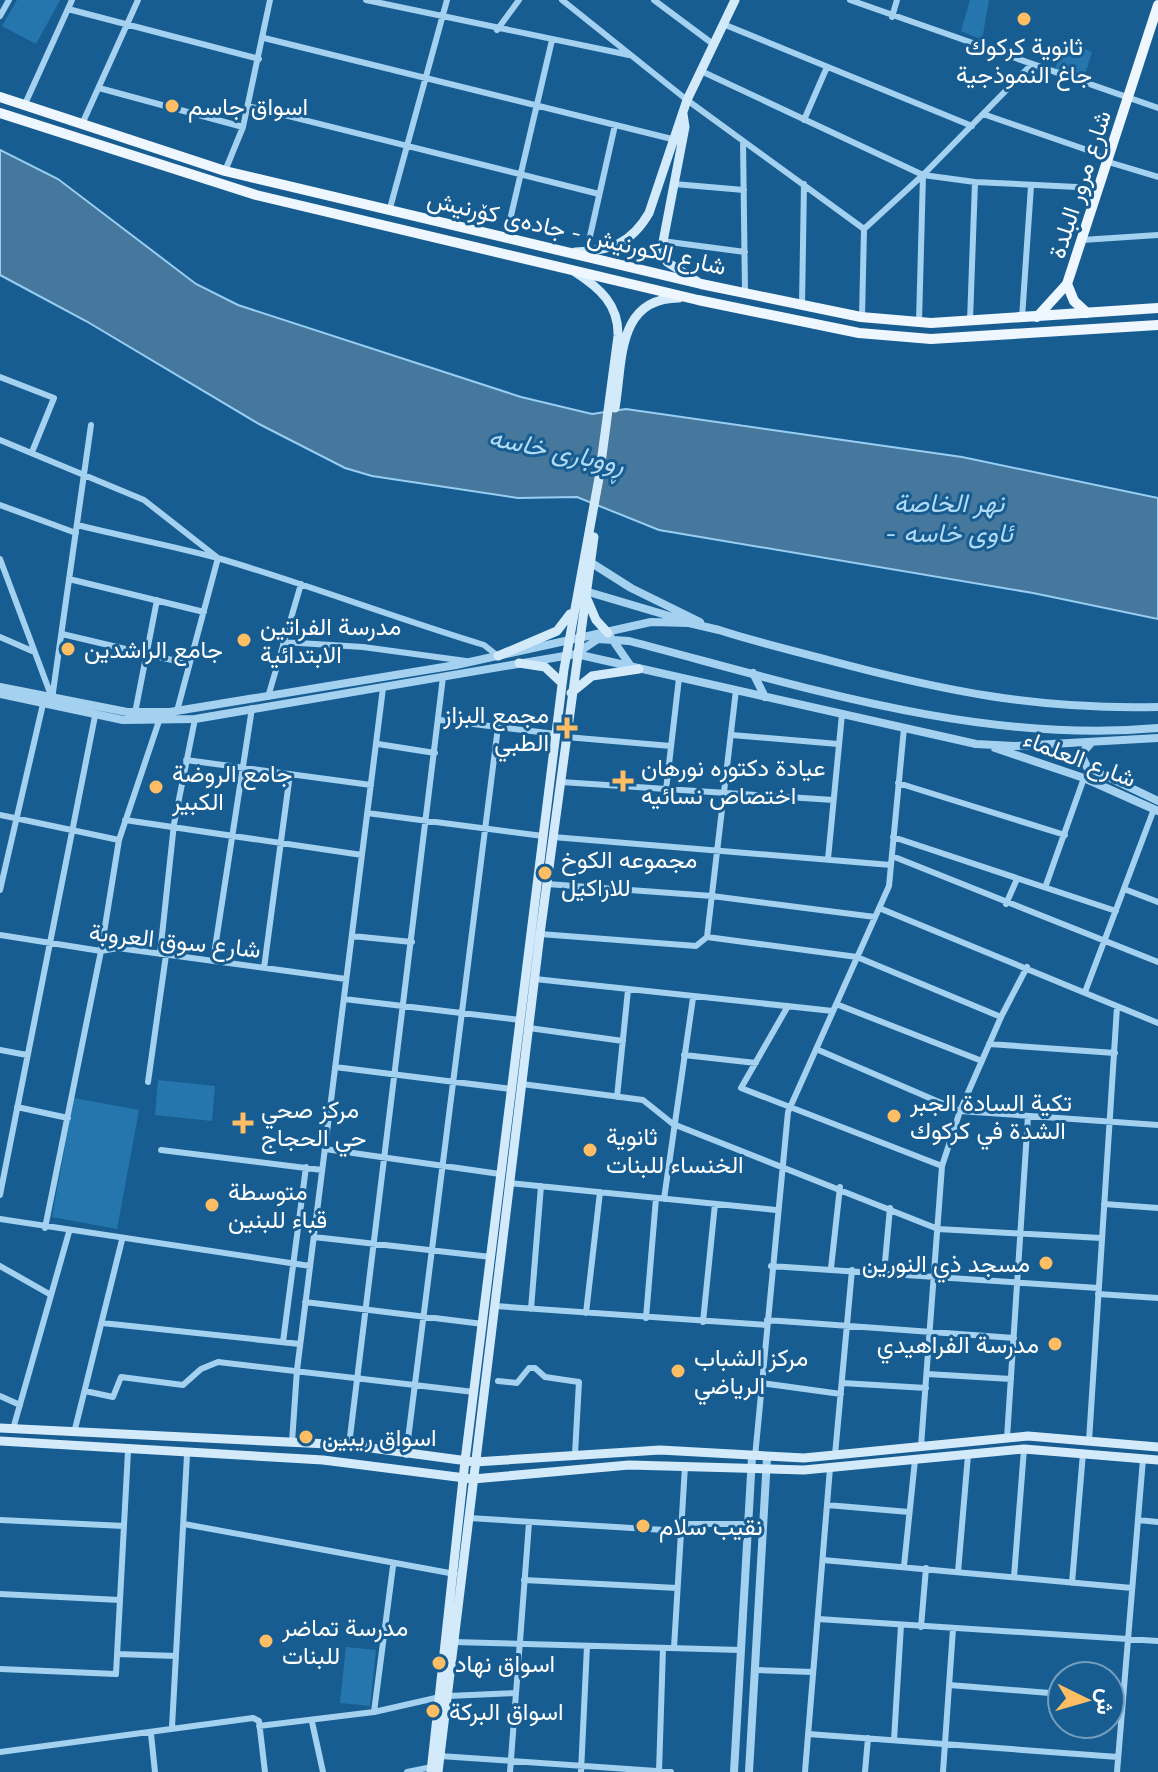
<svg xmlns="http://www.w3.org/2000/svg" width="1158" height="1772" font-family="Mulish,Vazirmatn,sans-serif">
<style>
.green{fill:#2676ae}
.water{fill:#46789d;stroke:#98cef3;stroke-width:2}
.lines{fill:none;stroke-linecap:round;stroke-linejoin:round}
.minor{stroke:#a5d1f0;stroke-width:6}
.tertiary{stroke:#a5d1f0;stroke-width:8}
.secondary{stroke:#d3eafb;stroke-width:9}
.primary{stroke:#eef7ff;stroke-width:10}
.poi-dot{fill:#ffbd64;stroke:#175d91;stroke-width:3}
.labels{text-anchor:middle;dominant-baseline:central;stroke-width:6;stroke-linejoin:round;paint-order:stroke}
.poi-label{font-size:24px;fill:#fff;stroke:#175d91;text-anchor:start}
.street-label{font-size:24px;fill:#fff;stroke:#175d91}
.water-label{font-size:26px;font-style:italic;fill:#b1dbf7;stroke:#175d91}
</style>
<rect width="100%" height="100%" fill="#175d91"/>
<path class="green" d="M17,0H60L36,44L2,26Z
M970,0H989L982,40L961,31Z
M1065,41L1092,52L1084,78L1055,69Z
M158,1080L215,1086L212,1121L155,1115Z
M74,1098L139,1110L117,1229L52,1217Z
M346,1647L376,1650L370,1706L340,1703Z"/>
<path class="water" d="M0,150L58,179L196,284L238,305L521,397L592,414L626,409L962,457L1158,498V619L1033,593L659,530L577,497L518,498L372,476L345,468L259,424L86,321L0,275Z"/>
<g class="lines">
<path class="minor" d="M366,0L629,55
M562,0L687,100L864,229
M654,0L713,44
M850,0L1158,108
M68,9L259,59
M0,16L9,0
M892,17L897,0
M723,24L972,126
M497,30L519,0
M264,38L672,139
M701,71L923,175L975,182L1097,188
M99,88L243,127
M25,104L72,0
M248,106L599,194
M983,114L1093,152L1105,161L1158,177
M804,120L827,67
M83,122L138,0
M743,141L745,292
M225,171L243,127L270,0
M674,184L744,190
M390,208L447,0
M506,237L552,40
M1082,240L1158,235
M662,241L745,252
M586,254L615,125
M802,305L804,184
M862,317L864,229L923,175L1030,66
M1022,318L1031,186
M970,321L975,182
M919,322L923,175
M0,377L54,398L32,452
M0,440L144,500L218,558L177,711
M0,505L76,533
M77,525C125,537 174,546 221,559C309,585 395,618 484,645L498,656
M0,559L52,698
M69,579L204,612
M62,634L189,664
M0,637L32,651
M283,642L363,647L466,661
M268,697L301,584
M52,699L91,425
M135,713L157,600
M440,720L556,734
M732,735L838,744
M566,737L671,746
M378,744L435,753
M186,760L371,785
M561,782L833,800
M898,783L1065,835
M666,790L679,678
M367,813L543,836
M0,815L119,840
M125,820L362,855
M553,837L891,865
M893,837L1116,911
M892,856L1158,962
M828,859L842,714
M547,884L712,896L875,917
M1046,885L1084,778
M1124,889L1158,902
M0,890L43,704
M1006,904L1017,879
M879,908L1158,1023
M540,934L696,946L707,937L857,957L1001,1017
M0,935L101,951L118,948L346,979
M352,936L412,942
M707,937L736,690
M160,954L174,824L195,719
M213,961L252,708
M264,968L290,774
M535,979L833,1011
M1085,992L1154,809
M344,999L520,1020
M836,1004L982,1061
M788,1006L741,1088L942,1166
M529,1028L623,1041
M989,1044L1115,1053
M816,1049L960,1111L1158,1125
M0,1050L27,1055
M684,1055L756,1063
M335,1067L511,1089
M148,1082L166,955
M522,1084L643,1100L673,1124L938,1229L1101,1238
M617,1097L628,990
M17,1107L68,1118
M325,1149L500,1174
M161,1150L322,1170
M509,1183L776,1210
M0,1195L95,716
M664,1199L693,998
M1104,1204L1158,1208
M0,1219L310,1266
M45,1228L101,951L119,840L159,721
M314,1237L491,1257
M0,1266L51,1295
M771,1266L1098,1288
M831,1268L840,1187
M884,1273L890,1208
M1098,1294L1158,1298
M305,1302L483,1324
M495,1306L766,1325
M531,1309L541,1186
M586,1313L600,1192
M646,1318L656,1198
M767,1320L1014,1338
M703,1322L715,1204
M102,1323L300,1344
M283,1342L306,1167
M927,1374L1011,1379
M498,1381L517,1383L529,1368H535L545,1377L579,1382L575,1454
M761,1383L841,1394
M842,1383L926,1388
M85,1391L113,1397L121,1377L183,1385L201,1369L218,1362L474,1392
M0,1396L20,1405
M13,1429L69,1232
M74,1433L122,1240
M1007,1438L1028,1116
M1089,1441L1117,1007
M292,1442L297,1370L383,688
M349,1445L443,677
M921,1446L942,1166L960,1111L1001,1017L1027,967
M406,1455L498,727
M835,1455L852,1270
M755,1457L788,1112L889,886L904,728
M827,1505L909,1512
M469,1518L681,1531
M0,1520L124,1526
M1138,1520L1158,1522
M184,1524L455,1574
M681,1524H748
M823,1560L1132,1588
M904,1566L915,1460
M958,1572L968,1455
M1014,1577L1024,1449
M524,1580L677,1588
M1072,1583L1083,1453
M0,1594L120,1600
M818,1619L1158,1641
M921,1627L926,1568
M453,1642L741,1650
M674,1648L685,1466
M117,1654L176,1656
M0,1669L116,1674L128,1451
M755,1670L813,1672
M949,1685L1062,1694
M448,1696L514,1693
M1110,1697L1123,1699
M374,1712L393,1566
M312,1722L323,1772
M259,1726L374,1712L440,1697
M172,1727L187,1455
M151,1734L155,1772
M808,1734L1118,1757
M894,1740L901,1625
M0,1752L253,1718L259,1721L265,1772
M440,1756L671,1772
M407,1772L432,1767
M510,1772L529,1523
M581,1772L587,1646
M659,1772L663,1648
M805,1772L830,1468
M865,1772L868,1738
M943,1772L953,1629
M1117,1772L1143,1459"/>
<path class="tertiary" d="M590,562L631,588L700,622
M585,591L683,620
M716,629C752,641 791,650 828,660C943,691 1038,710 1158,707
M610,636L632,668
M577,653L598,639L629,641C802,686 977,744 1158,728
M753,673L765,697
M0,687L127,712H170L456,665L651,622L689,623L719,630
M0,694L123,720L195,719L576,654L976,744L1014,746L1158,738
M1091,743L1081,754L1087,767L1158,801
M995,748L1084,778L1158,811
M734,1772L752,1457
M749,1772L767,1458"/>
<path class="secondary" d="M683,114L685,127L662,247L667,262L698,282
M575,252C610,251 631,244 649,213L687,100L735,0
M615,408C623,362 616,298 679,298
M587,599L596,620L608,633
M498,656L557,631L570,614
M519,663L545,667L562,683
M571,693L592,676L639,669
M0,1428L349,1445L475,1462L660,1450L804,1458L1028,1436L1158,1447
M0,1441L323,1460L473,1479L629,1465L804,1470L1024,1449L1158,1460
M431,1772L465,1461L564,669L599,478L618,336C619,305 600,288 575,272
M438,1772L540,934L594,537"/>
<path class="primary" d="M0,97L225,171L701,284L861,317L931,323L1158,308
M0,113L256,195L698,300L859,333L931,339L1158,325
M1067,284L1074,301L1087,313
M1037,317L1067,284L1158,5"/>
</g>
<g class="poi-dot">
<circle cx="1024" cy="19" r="8"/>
<circle cx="172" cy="106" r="8"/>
<circle cx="244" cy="640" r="8"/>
<circle cx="68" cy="649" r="8"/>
<path d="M563 716h8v8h8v8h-8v8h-8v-8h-8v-8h8z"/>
<path d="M619 769h8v8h8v8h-8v8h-8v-8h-8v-8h8z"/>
<circle cx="156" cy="787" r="8"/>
<circle cx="545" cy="873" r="8"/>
<circle cx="894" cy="1116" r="8"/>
<path d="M239 1111h8v8h8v8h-8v8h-8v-8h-8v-8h8z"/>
<circle cx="590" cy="1150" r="8"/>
<circle cx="212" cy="1205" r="8"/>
<circle cx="1046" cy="1263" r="8"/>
<circle cx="1055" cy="1344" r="8"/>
<circle cx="678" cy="1371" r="8"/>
<circle cx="306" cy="1437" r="8"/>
<circle cx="643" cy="1526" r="8"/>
<circle cx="266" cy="1641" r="8"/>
<circle cx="439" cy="1663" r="8"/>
<circle cx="433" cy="1711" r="8"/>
</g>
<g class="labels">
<g class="poi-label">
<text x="1024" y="46" text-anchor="middle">ثانوية كركوك<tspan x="1024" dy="28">جاغ النموذجية</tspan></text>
<text x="188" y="106">اسواق جاسم</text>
<text x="260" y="626">مدرسة الفراتين<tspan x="260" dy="28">الابتدائية</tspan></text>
<text x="84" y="649">جامع الراشدين</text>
<text x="549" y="714" text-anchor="end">مجمع البزاز<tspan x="549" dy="28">الطبي</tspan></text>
<text x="641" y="767">عيادة دكتوره نورهان<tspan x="641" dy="28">اختصاص نسائيه</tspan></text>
<text x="172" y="773">جامع الروضة<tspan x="172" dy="28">الكبير</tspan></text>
<text x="561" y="859">مجموعه الكوخ<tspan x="561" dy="28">للاراكيل</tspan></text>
<text x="910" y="1102">تكية السادة الجبر<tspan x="910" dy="28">الشدة في كركوك</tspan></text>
<text x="261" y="1109">مركز صحي<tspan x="261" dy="28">حي الحجاج</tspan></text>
<text x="606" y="1136">ثانوية<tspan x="606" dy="28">الخنساء للبنات</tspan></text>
<text x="228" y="1191">متوسطة<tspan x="228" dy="28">قباء للبنين</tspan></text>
<text x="1030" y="1263" text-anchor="end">مسجد ذي النورين</text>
<text x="1039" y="1344" text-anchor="end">مدرسة الفراهيدي</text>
<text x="694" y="1357">مركز الشباب<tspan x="694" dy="28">الرياضي</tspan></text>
<text x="322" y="1437">اسواق ريبين</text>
<text x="659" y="1526">نقيب سلام</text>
<text x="282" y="1627">مدرسة تماضر<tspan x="282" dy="28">للبنات</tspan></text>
<text x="455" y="1663">اسواق نهاد</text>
<text x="449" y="1711">اسواق البركة</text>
</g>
<g class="street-label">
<text transform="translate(1079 184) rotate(-72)">شارع مرور البلدة</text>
<text transform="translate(577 232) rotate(13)">شارع الكورنيش - جادەی کۆرنیش</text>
<text transform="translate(1080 758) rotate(21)">شارع العلماء</text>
<text transform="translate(175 940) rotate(6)">شارع سوق العروبة</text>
</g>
<g class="water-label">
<text transform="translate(557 450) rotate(12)">ڕووباری خاسە</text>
<text x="949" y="502">نهر الخاصة<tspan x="949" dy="30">- ئاوی خاسە</tspan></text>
</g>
</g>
<g transform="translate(1086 1700) rotate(95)"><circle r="38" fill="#175d91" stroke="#749ebd" stroke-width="2"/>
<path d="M0-6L14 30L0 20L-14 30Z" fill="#ffbd64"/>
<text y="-12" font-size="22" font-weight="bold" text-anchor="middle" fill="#ffffff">ش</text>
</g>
</svg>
